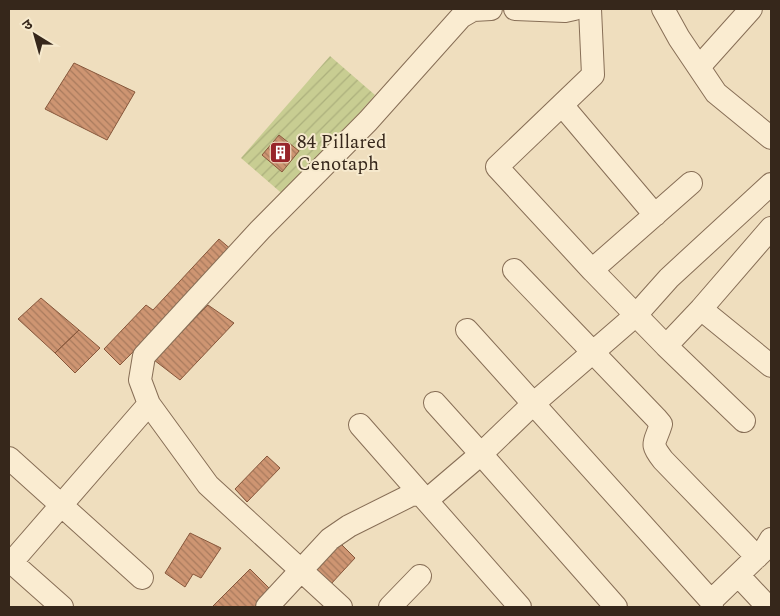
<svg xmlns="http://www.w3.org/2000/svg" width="780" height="616" font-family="Spectral,'Noto Sans Devanagari',serif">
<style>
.garden{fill:url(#garden-furrows)}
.building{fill:url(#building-back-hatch);stroke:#87573b}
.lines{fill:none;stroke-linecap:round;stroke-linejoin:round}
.minor-casing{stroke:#876e56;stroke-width:24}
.minor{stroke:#faecd1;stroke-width:22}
.labels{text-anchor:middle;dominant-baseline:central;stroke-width:4;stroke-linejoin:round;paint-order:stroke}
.poi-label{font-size:19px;fill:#36271b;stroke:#f6e9cd;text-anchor:start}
</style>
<defs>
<pattern id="garden-furrows" width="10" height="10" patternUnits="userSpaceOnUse" patternTransform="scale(1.25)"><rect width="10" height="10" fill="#c8cd92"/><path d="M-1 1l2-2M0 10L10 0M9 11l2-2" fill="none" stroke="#acb07d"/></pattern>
<pattern id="building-back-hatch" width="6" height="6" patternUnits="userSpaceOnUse" patternTransform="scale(1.25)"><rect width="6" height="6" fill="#ce9572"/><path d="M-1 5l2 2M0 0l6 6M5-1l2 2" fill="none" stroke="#a87a5d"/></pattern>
</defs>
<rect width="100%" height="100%" fill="#efdebe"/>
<path class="garden" d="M330,56L375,95L286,197L241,158Z"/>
<path class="building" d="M74,63L135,92L107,140L45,109Z
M279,135L299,151L282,172L262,155Z
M219,239L233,251L120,365L104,349L146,305L153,310Z
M41,298L79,330L55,353L18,319Z
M208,305L234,323L180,380L154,360Z
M79,330L100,348L75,373L55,353Z
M267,456L280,468L247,502L235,489Z
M190,533L221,548L201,578L193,574L185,587L165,573Z
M340,543L355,558L331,584L313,569Z
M250,569L273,592L257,607H212Z"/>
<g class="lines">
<defs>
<path id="minor" d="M515,9L565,11L574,9
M590,9L593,75L497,167L592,270L666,346L744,421
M663,9L679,38L716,93L771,138
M699,67L751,9
M562,105L655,215
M514,270L656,418L661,424C655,444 649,442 663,460L757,557
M592,270L691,183
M701,309L771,366
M467,330L711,601L712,607
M666,346L701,309L771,228
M360,425L520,607
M9,458L142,578
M427,500L481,454L435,403
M9,560L62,607
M11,563L149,404
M738,575L768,607
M711,601L765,549L771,539
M267,607L330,539L349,526L411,495L421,494
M341,607L208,485L149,404L140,380L144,356L260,230L368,121L461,17L473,10L491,9
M390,607L420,576
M616,607L481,454L533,404L636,315L669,278L771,184"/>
</defs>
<use href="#minor" class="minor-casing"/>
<use href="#minor" class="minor"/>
</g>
<defs>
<symbol id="building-square" viewBox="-11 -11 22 22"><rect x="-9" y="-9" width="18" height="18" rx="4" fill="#98252a" stroke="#f6e9cd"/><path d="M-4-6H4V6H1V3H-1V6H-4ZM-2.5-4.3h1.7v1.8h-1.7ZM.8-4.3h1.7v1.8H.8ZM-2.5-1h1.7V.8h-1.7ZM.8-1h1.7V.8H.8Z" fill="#fff"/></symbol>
</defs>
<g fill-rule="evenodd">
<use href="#building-square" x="268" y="140" width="25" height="25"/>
</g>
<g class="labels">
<g class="poi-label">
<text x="297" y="142">84 Pillared<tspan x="297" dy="22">Cenotaph</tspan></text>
</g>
</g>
<rect width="780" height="616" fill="none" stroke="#36271b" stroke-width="20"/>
<g transform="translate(35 35) rotate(323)" stroke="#f6e9cd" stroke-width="4" paint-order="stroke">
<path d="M0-4L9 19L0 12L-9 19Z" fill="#36271b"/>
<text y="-8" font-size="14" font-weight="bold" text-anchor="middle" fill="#36271b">उ</text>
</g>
</svg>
